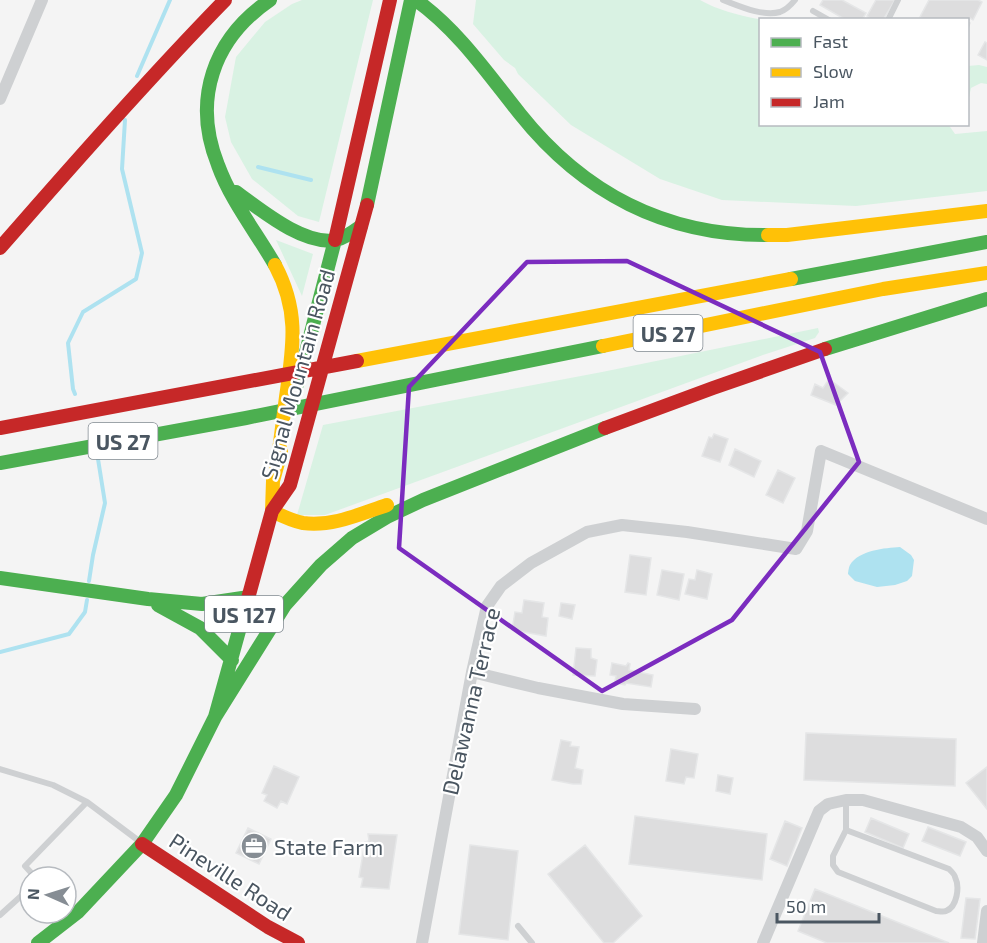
<svg xmlns="http://www.w3.org/2000/svg" width="987" height="943" font-family="'Exo 2',sans-serif">
<style>
.green{fill:#d9f2e3}
.water{fill:#aee2f0}
.lines{fill:none;stroke-linecap:round;stroke-linejoin:round}
.stream{stroke:#aee2f0;stroke-width:4}
.building{fill:#ddddde;stroke:#e5e6e7;stroke-width:1.5}
.lane{stroke:#ced0d2;stroke-width:6}
.street{stroke:#ced0d2;stroke-width:12}
.fast{stroke:#4caf50;stroke-width:14}
.slow{stroke:#ffc107;stroke-width:14}
.jam{stroke:#c62828;stroke-width:14}
.marked{fill:none;stroke:#7b2cbf;stroke-width:4.5;stroke-linejoin:round}
.labels{text-anchor:middle;dominant-baseline:central;stroke-width:4.5;stroke-linejoin:round;paint-order:stroke}
.shield{fill:#fff;stroke:#808990;stroke-width:1.5}
.shield-label{font-size:21px;font-weight:bold;fill:#4a5661}
.street-label{font-size:22px;fill:#4a5661;stroke:#fff}
.poi-label{font-size:22px;fill:#4a5661;stroke:#fff;text-anchor:start}
</style>
<rect width="100%" height="100%" fill="#f4f4f4"/>
<path class="green" d="M302,0H373L319,222L298,216L252,179L231,142L225,117L236,57L265,22L292,4Z
M476,0H700C718,10 737,15 758,19L760,20V124H948L955,134L987,131V191L856,206L722,200L660,179L571,125L518,74L515,68L504,60L473,24Z
M979,65L987,67V84L981,83L971,88L968,102V66Z
M276,240L313,254L302,296Z
M818,328L819,332L815,338L763,355L325,515H297L323,425L602,372Z"/>
<path class="water" d="M900,547L911,555L914,560L912,576L907,581L895,585L877,587L855,581L848,574C848,573 849,566 850,565C859,550 885,548 900,547Z"/>
<g class="lines">
<path class="stream" d="M137,76L170,0
M258,167L311,180
M75,394L73,389L68,343L83,312L136,279L142,253L122,169L125,120
M89,581L93,555L105,503L98,459
M0,652L69,634L85,612L87,600"/>
</g>
<path class="building" d="M823,0H842L866,13L862,20H846L820,5Z
M876,0H895L883,20H872L867,16Z
M929,0H978L982,2L973,20L970,18L968,22L970,23L968,29V20H926L920,17Z
M985,42L987,43V60L978,55Z
M829,379L848,393L836,405L811,395L815,384L823,388Z
M714,434L728,439L720,462L702,456L709,437L712,438Z
M735,449L761,461L754,477L729,465Z
M778,470L795,478L783,503L766,495Z
M630,555L651,558L646,595L625,592Z
M662,570L684,574L679,600L657,595Z
M697,570L712,574L707,599L685,594L689,579L695,580Z
M524,600L544,603L542,617L548,618L546,636L512,630L515,612L522,613Z
M561,603L575,605L572,619L559,616Z
M576,648L591,649V658L597,660L595,676L573,675Z
M612,663L626,666L628,663L630,664L629,670L653,675L651,687L626,683L625,685L620,684L621,682L615,681L616,676L610,675Z
M806,733L956,739L955,786L804,780Z
M561,740L571,742L570,746L579,747L575,768L583,770L581,784H573L552,780Z
M671,749L698,754L694,778L686,777L684,784L666,781Z
M274,766L299,777L287,804L281,801L277,808L264,801L267,795L262,793Z
M987,767V809L966,783Z
M718,775L733,778L730,794L716,791Z
M635,816L767,834L762,880L629,864Z
M871,818L909,834L903,848L865,832Z
M785,821L802,828L787,866L770,859Z
M928,827L966,842L960,856L922,841Z
M248,828L271,839L259,864L236,853Z
M368,834L397,835L389,889L361,887L363,878L359,877L365,842L369,841Z
M470,845L518,851L508,940L459,934Z
M585,845L642,916L613,943H604L548,874Z
M815,889L949,943H827L798,931Z
M966,898L980,899L975,939L961,938Z"/>
<g class="lines">
<path class="lane" d="M723,0C739,6 763,17 780,12C786,10 791,5 795,0
M813,11L829,20
M888,20L898,0
M0,769L53,785L87,802
M846,830L949,869C950,870 955,875 955,877C960,887 957,907 946,911C944,912 938,911 936,911L838,872L833,865V856L846,830V800
M35,877L25,866L87,802L139,841
M0,915L30,888
M518,926L532,943"/>
<path class="street" d="M0,99L42,0
M472,672L538,688L623,704L695,709
M422,943L472,672L487,606L501,586L531,563L587,532L622,525L687,532L796,549L807,531L821,451L987,519
M763,943L819,811L828,804L846,800H863L961,827L977,837L987,851
M983,943L987,911"/>
<path class="fast" d="M270,0C213,39 192,100 218,165C231,201 256,232 275,265
M416,0C458,30 488,74 520,114C583,193 666,236 768,235
M236,192C261,210 304,246 336,240C345,238 354,231 361,226
M367,205L411,0
M791,279L987,242
M825,349L987,299
M298,383L335,240
M0,463L246,418L603,346
M0,578L148,599L202,604L249,597
M158,605L200,628L232,660
M215,717L285,605L321,565L352,538L387,517L423,500L605,428
M38,943L78,912L142,844L176,795L215,717L247,602"/>
<path class="slow" d="M768,235H787L987,211
M275,265C300,312 293,347 286,397C283,420 280,443 277,466
M603,346L883,289L987,273
M357,361L791,279
M272,511L273,481L281,452
M272,511C282,516 292,521 303,523C332,527 360,514 387,505"/>
<path class="jam" d="M335,240L390,0
M0,248C73,164 147,80 225,0
M0,428L357,361
M605,428L713,388L825,349
M247,602L272,511L290,485L367,205
M142,844L268,927L298,943"/>
</g>
<path class="marked" d="M627,261L820,352L859,462L732,620L602,691L399,548L409,387L527,262Z"/>
<defs>
<symbol id="office-disc" viewBox="-11 -11 22 22"><circle r="9.5" fill="#868d94" stroke="#fff"/><path d="M-6-3h4V-5.5h4V-3h4V5H-6ZM-1-4.5V-3h2v-1.5ZM-6 0V1H6V0Z" fill="#fff"/></symbol>
</defs>
<g fill-rule="evenodd">
<use href="#office-disc" x="239" y="831" width="30" height="30"/>
</g>
<g class="labels">
<g class="shield">
<rect x="633.5" y="315" width="69" height="36" rx="4.5"/>
<rect x="88.5" y="423" width="69" height="36" rx="4.5"/>
<rect x="205" y="596" width="78" height="36" rx="4.5"/>
</g>
<g class="shield-label">
<text x="668" y="333">US 27</text>
<text x="123" y="441">US 27</text>
<text x="244" y="614">US 127</text>
</g>
<g class="street-label">
<text transform="translate(297 374) rotate(-74)">Signal Mountain Road</text>
<text transform="translate(470 701) rotate(-77)">Delawanna Terrace</text>
<text transform="translate(231 876) rotate(33)">Pineville Road</text>
</g>
<g class="poi-label">
<text x="274" y="846">State Farm</text>
</g>
</g>
<rect x="759" y="18" width="210" height="108" fill="#ffffff" stroke="#b7bbc0" stroke-width="1.5"/>
<rect x="771" y="38" width="30" height="9" fill="#4caf50" stroke="#b7bbc0" stroke-width="1.5"/>
<text x="813" y="48" font-size="18" fill="#4a5661">Fast</text>
<rect x="771" y="68" width="30" height="9" fill="#ffc107" stroke="#b7bbc0" stroke-width="1.5"/>
<text x="813" y="78" font-size="18" fill="#4a5661">Slow</text>
<rect x="771" y="98" width="30" height="9" fill="#c62828" stroke="#b7bbc0" stroke-width="1.5"/>
<text x="813" y="108" font-size="18" fill="#4a5661">Jam</text>
<g transform="translate(48 895) rotate(273)"><circle r="28" fill="#ffffff" stroke="#b7bbc0" stroke-width="1.5"/>
<path d="M0-4.5L10 22L0 15L-10 22Z" fill="#868d94"/>
<text y="-9" font-size="16" font-weight="bold" text-anchor="middle" fill="#4a5661">N</text>
</g>
<path d="M777 913v9h102v-9" fill="none" stroke="#4a5661" stroke-width="3"/>
<text x="786" y="913" font-size="18" fill="#4a5661" stroke="#ffffff" stroke-width="4.5" paint-order="stroke">50 m</text>
</svg>
